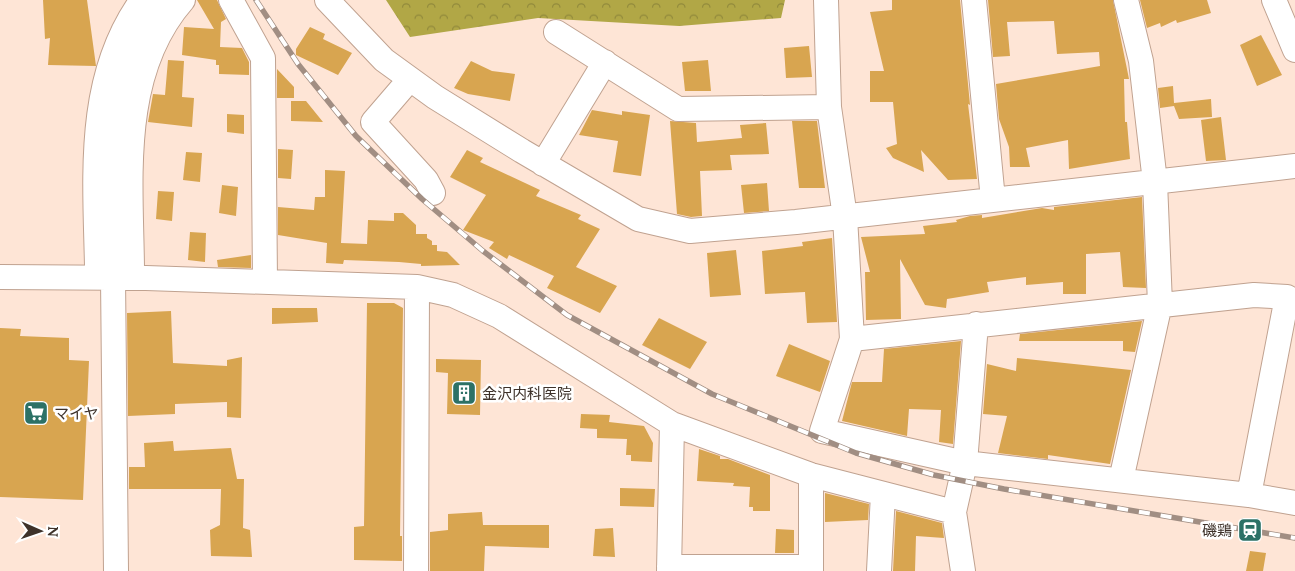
<svg xmlns="http://www.w3.org/2000/svg" width="1295" height="571" font-family="Lora,'Noto Sans JP',serif">
<style>
.forest{fill:url(#forest-crowns)}
.building{fill:#d8a550}
.lines{fill:none;stroke-linecap:round;stroke-linejoin:round}
.minor-casing{stroke:#c0a290;stroke-width:26}
.minor{stroke:#fff;stroke-width:24}
.rail-casing{stroke:#a18e83;stroke-width:5.5}
.rail{stroke:#fff;stroke-width:4;stroke-dasharray:11;stroke-linecap:butt}
.labels{text-anchor:middle;dominant-baseline:central;stroke-width:5;stroke-linejoin:round;paint-order:stroke}
.poi-label{font-size:15px;fill:#3e322a;stroke:#fff;text-anchor:start}
</style>
<defs>
<pattern id="forest-crowns" width="20" height="18" patternUnits="userSpaceOnUse" patternTransform="scale(1.25)"><rect width="20" height="18" fill="#b1a746"/><path d="M2 6a3 3 0 1 1 6 0M12 15a3 3 0 1 1 6 0" fill="none" stroke="#91893b"/></pattern>
</defs>
<rect width="100%" height="100%" fill="#fee5d6"/>
<path class="forest" d="M386,0H785L781,18L679,26L538,18L410,37Z"/>
<path class="building" d="M43,0H87L96,66L48,65L50,38L45,39Z
M197,0H217L226,19L221,22L220,47L242,48L249,62V75L219,74V65H216V60L182,55L184,27L214,29Z
M892,0H960L970,105L968,104L977,179L948,180L921,150L924,172L893,158L886,148L897,144L893,102H870V71H884L870,12L892,10Z
M988,0H1113L1129,79H1124L1125,122H1127L1130,159L1069,169L1068,140L1026,148L1030,167H1010L1009,147L999,119L996,84L1100,66L1099,52L1057,54L1054,21L1007,22L1010,56L993,57Z
M1140,0H1207L1211,13L1177,23L1176,20L1161,27L1160,23L1147,28Z
M310,27L325,34L323,39L352,53L338,75L296,55V49Z
M1261,35L1282,75L1257,86L1240,45Z
M809,46L812,77L786,78L784,48Z
M168,60L184,61L182,97L194,98L192,127L148,122L153,94L165,95Z
M708,60L711,91H685L682,62Z
M471,61L492,71L515,74L510,101L468,94L454,88Z
M277,69L294,87V98H277Z
M1173,86L1174,103L1211,99L1212,117L1179,119L1174,106L1160,108L1158,88Z
M291,101H306L323,122L291,121Z
M592,110L622,115V111L650,115L641,176L613,172L618,141L579,135Z
M227,114L244,115V134L227,132Z
M1221,117L1226,160L1206,161L1201,120Z
M670,121L696,123L697,142L742,138L740,125L766,123L769,154L730,155L732,170L700,171L702,216L691,217L677,214Z
M792,121H817L825,188H799Z
M278,149L293,150L291,179L278,178Z
M467,150L483,158L480,162L540,190L536,196L581,215L578,219L600,229L576,267L617,286L600,313L547,288L554,276L509,255L507,259L489,248L494,242L463,230L486,195L450,177Z
M186,152L202,153L200,182L183,180Z
M325,170L345,171L341,243L367,244L368,220L394,221V213H403L416,225V234H427V238L432,241V245H437V251L447,252L460,265L421,266V264L399,262L344,260L343,264L326,263L327,243L278,235V207L314,210L315,197H325Z
M767,183L769,211L744,213L741,185Z
M222,185L238,187L236,216L219,213Z
M158,191L174,192L172,221L156,219Z
M1142,197L1146,288L1123,287L1120,252L1086,254V294H1063V282L1026,285V277L987,282L989,292L947,299L946,308L925,305L900,259L901,319L866,320L865,272H870L861,237L925,234L923,226L957,222L956,220L970,216L982,215V218L1042,208L1054,210V207Z
M190,232L206,233L205,262L188,260Z
M832,238L837,322L807,323L805,292L765,294L762,251L803,246L802,242Z
M736,250L741,295L710,297L707,253Z
M251,255V268L218,267L217,260Z
M367,303H394L403,308L400,536H402V561L354,560V527L364,526Z
M272,308H317L318,322L272,324Z
M171,311L173,363L227,366V360L242,357L241,418L227,417V402L175,404V414L128,416L127,313Z
M659,318L707,342L690,369L642,345Z
M1142,321L1135,352L1123,351V341H1019L1020,334Z
M0,328L21,329L20,336L69,338V360L89,361L83,500L0,497Z
M961,341L953,444L939,442L941,410L909,409L907,436L842,421L852,382H882L884,349Z
M789,344L830,361L820,392L776,376Z
M1017,358L1131,370L1110,464L1048,455V459L998,453L1007,416L983,414L987,364L1016,371Z
M436,359L481,360L480,415L447,414L448,373L436,372Z
M581,414L610,415L609,422L644,426L653,443L652,462L631,461V455H626L627,439L597,438V429L580,428Z
M173,441L174,451L231,448L237,479H244L243,528L250,530L252,557L211,556L210,530L220,525L221,489H129V467H145L144,443Z
M699,449L720,456V459H728L770,475V511H753V507H749L750,487L733,486L734,483L697,481Z
M620,488L655,489L654,507L620,506Z
M825,493L869,504L868,520L825,522Z
M896,511L942,523L944,538L916,536L915,571H893Z
M482,512L483,525H549V548L485,546L484,571H430V532L448,530V514Z
M613,528L615,557L593,556L595,529Z
M776,529L794,530V553H775Z
M1250,551L1266,553L1263,571H1246Z"/>
<g class="lines">
<defs>
<path id="minor" d="M231,0L263,58L265,282
M327,0L384,60L435,97L522,151L638,219L690,231L796,222L1295,166
M826,0L829,107L845,217L852,339L822,431L965,463L1249,495L1295,503
M974,0L993,200
M1274,0L1295,50
M556,32L678,109L829,107
M410,79L373,122L426,180L433,193
M543,164L605,62
M97,266C95,175 86,77 142,0
M132,268C131,178 119,73 183,0
M0,277L146,278L417,287L453,295L499,316L672,424L811,475L954,512
M852,339L1254,295L1287,297L1295,302
M811,475V571
M1121,480L1160,304L1155,182L1141,61L1126,0
M1249,495L1287,297
M669,567H811
M116,571L113,278L114,128L128,66L149,13L160,0
M416,571L417,287
M669,571L672,424
M879,571L883,494
M963,571L954,512L965,463L976,324"/>
</defs>
<use href="#minor" class="minor-casing"/>
<use href="#minor" class="minor"/>
<defs>
<path id="rail" d="M256,0L298,64L356,136L422,199L483,251L567,315L712,394L856,453L934,475L1004,489L1295,538"/>
</defs>
<use href="#rail" class="rail-casing"/>
<use href="#rail" class="rail"/>
</g>
<defs>
<symbol id="building-square" viewBox="-11 -11 22 22"><rect x="-9" y="-9" width="18" height="18" rx="4" fill="#2c7166" stroke="#fff"/><path d="M-4-6H4V6H1V3H-1V6H-4ZM-2.5-4.3h1.7v1.8h-1.7ZM.8-4.3h1.7v1.8H.8ZM-2.5-1h1.7V.8h-1.7ZM.8-1h1.7V.8H.8Z" fill="#fff"/></symbol>
<symbol id="supermarket-square" viewBox="-11 -11 22 22"><rect x="-9" y="-9" width="18" height="18" rx="4" fill="#2c7166" stroke="#fff"/><path d="M-6-5.5h2.5l.6 2H6L4.5 2H-2.5L-4.4-4H-6ZM-1.5 3.2a1.3 1.3 0 1 0 .1 0ZM3 3.2a1.3 1.3 0 1 0 .1 0Z" fill="#fff"/></symbol>
<symbol id="station-square" viewBox="-11 -11 22 22"><rect x="-9" y="-9" width="18" height="18" rx="4" fill="#2c7166" stroke="#fff"/><path d="M-3-6H3Q5-6 5-4V2Q5 4 3 4L4.5 6H3L1.5 4h-3L-3 6H-4.5L-3 4Q-5 4-5 2V-4Q-5-6-3-6ZM-3.5-4v3h7v-3ZM-3.5 1v1.5H-2V1ZM2 1v1.5H3.5V1Z" fill="#fff"/></symbol>
</defs>
<g fill-rule="evenodd">
<use href="#building-square" x="450" y="379" width="28" height="28"/>
<use href="#supermarket-square" x="22" y="399" width="28" height="28"/>
<use href="#station-square" x="1236" y="516" width="28" height="28"/>
</g>
<g class="labels">
<g class="poi-label">
<text x="482" y="393">金沢内科医院</text>
<text x="54" y="413">マイヤ</text>
<text x="1232" y="530" text-anchor="end">磯鶏</text>
</g>
</g>
<g transform="translate(40 531) rotate(92)" stroke="#ffffff" stroke-width="4" paint-order="stroke">
<path d="M0-4L9 19L0 12L-9 19Z" fill="#3e322a"/>
<text y="-8" font-size="14" font-weight="bold" text-anchor="middle" fill="#3e322a">N</text>
</g>
</svg>
